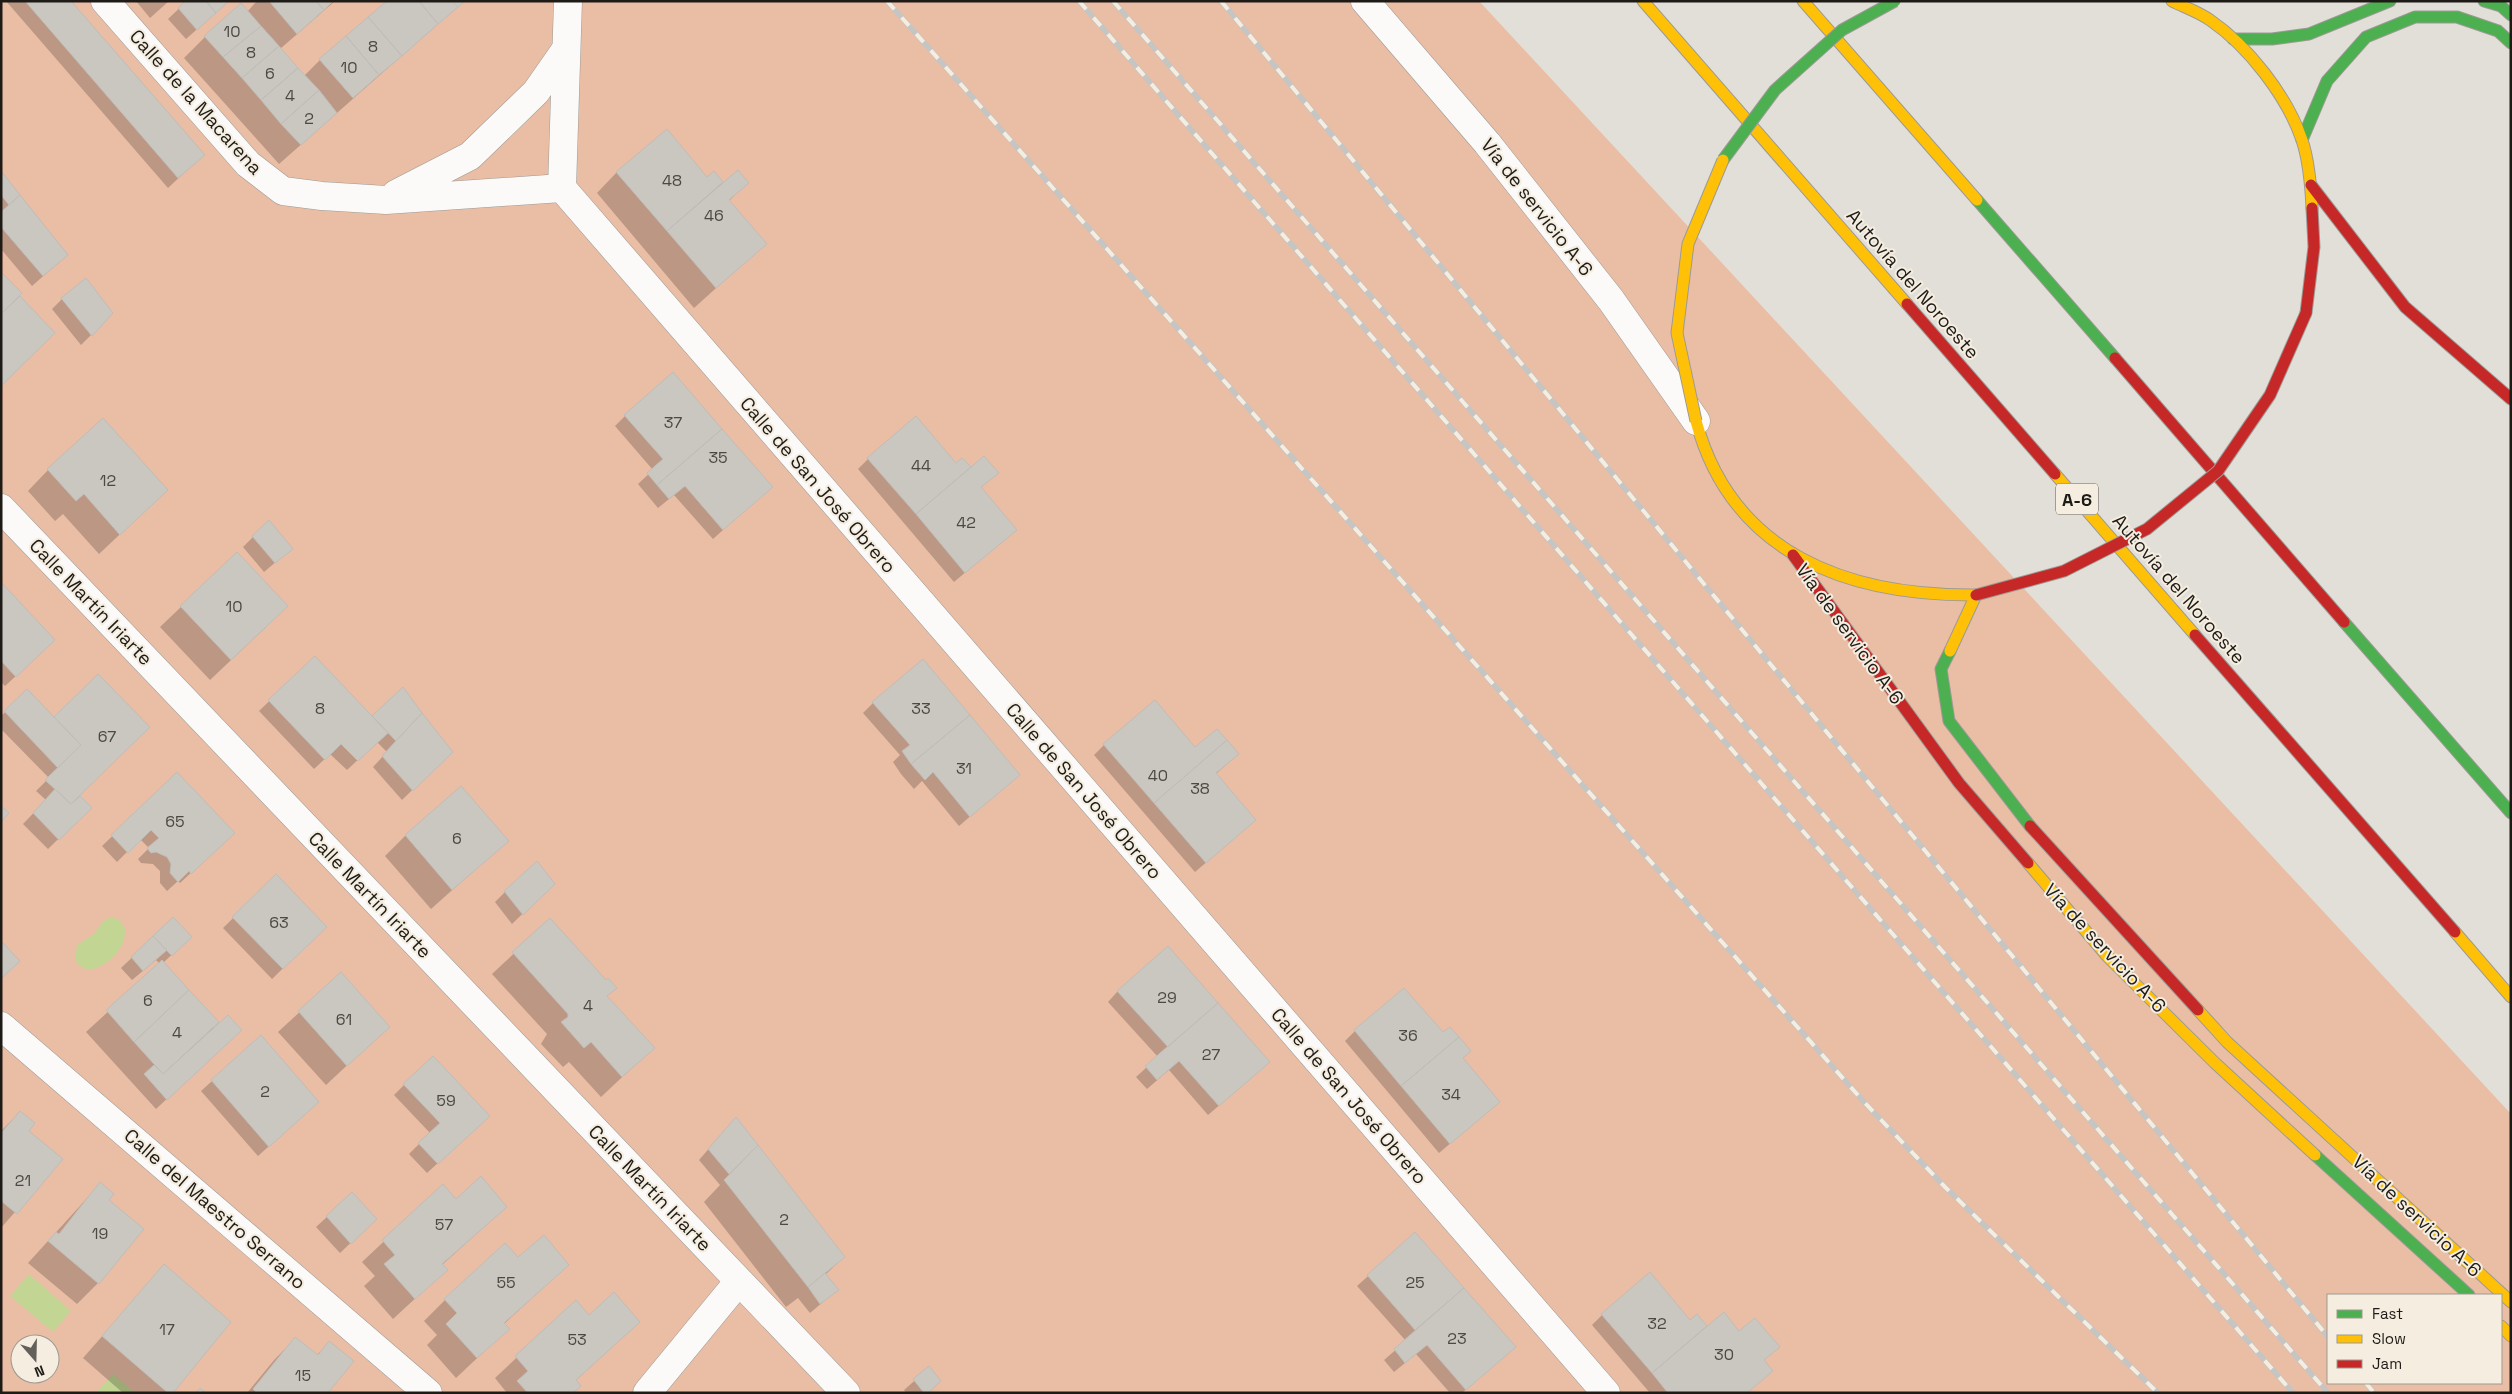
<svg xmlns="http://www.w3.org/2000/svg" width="2512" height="1394" font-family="'Space Grotesk',sans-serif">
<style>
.green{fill:#eabda5;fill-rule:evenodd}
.water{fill:#c3d593}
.shadow{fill:#0003}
.building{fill:#cac7c1;stroke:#c0bcb8}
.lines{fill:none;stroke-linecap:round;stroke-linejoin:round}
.street-casing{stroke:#9d9a95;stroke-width:29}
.fast-casing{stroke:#9d9a95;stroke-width:13}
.slow-casing{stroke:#9d9a95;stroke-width:13}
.jam-casing{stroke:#9d9a95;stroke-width:13}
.street{stroke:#fbfaf9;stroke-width:28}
.fast{stroke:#4caf50;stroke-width:11}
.slow{stroke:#ffc107;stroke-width:11}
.jam{stroke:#c62828;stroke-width:11}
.rail-casing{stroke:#c5c5c3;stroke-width:5.5}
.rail{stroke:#f4ede0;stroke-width:4;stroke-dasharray:11;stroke-linecap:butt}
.fast-bridge-casing{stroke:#9d9a95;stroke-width:13;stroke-linecap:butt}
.slow-bridge-casing{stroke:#9d9a95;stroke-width:13;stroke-linecap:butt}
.jam-bridge-casing{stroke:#9d9a95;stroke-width:13;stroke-linecap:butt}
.fast-bridge{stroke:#4caf50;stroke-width:11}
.slow-bridge{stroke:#ffc107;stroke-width:11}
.jam-bridge{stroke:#c62828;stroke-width:11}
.labels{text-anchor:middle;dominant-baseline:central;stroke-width:4;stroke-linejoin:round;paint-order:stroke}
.number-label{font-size:16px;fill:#4c4944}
.shield{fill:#f4ede0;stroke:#5e5a53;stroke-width:1}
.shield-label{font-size:18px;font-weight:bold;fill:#1e1b17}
.street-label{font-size:19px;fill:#1e1b17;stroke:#f4ede0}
</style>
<rect width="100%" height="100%" fill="#e2dfd8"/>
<path class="green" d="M1,1H1479L2511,1114V1393H1ZM2328,1295H2501V1383H2328ZM20,1344H50V1374H20Z"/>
<path class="water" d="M112,917L121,921L126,931C124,938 123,945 119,950C110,964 84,980 75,959L77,945L94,934L103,921Z
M29,1274L71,1311L53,1332L10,1296Z
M113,1374L135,1393H96Z"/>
<path class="shadow" d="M6,1H69L203,155L168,188Z
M136,1H169L150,18Z
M187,1H229L186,39L168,19Z
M257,1H335L280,49L304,76L320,60L464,1L279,164L184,58L205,37L247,12Z
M617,172L706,179L714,172L723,184L747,183L729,201L765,244L694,308L597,193Z
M1,173L67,255L32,286L1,249Z
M62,299L91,335L81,345L52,309Z
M625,416L771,487L713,539L674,495L658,508L638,484L653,470L615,426Z
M868,459L956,465L962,460L970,469L997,473L980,488L1015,530L954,582L858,469Z
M48,470L167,490L99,554L63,514L55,521L28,491Z
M253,537L291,549L264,572L243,547Z
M1,584L44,650L5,686L1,682Z
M181,607L266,627L210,680L160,627Z
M315,657L372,718L403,689L451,752L402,800L373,767L387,752L377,742L347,770L330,754L314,769L259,711Z
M98,676L78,796L90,808L48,849L23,824L46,800L36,791L49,778L1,729V716L27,691L54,719Z
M873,703L1018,775L959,826L922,781L914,789L901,774L893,762L900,755L863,713Z
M1104,745L1195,749L1238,754L1216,774L1244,830L1195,872L1094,755Z
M177,774L223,843L180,883L178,881L167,891L160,883V871L153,864L141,863L138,859L149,848L140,839L117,862L102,846Z
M406,835L507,841L431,909L385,856Z
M276,876L315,937L272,979L223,928Z
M553,884L512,924L495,902L505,892Z
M173,919L190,937L163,963L213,1027L230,1040L156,1109L86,1032L160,964L156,960L132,980L121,968Z
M550,920L606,997L653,1048L601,1097L569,1062L563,1067L541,1044L547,1034L492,974Z
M341,974L388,1027L326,1085L278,1032Z
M1118,991L1258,1072L1208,1115L1169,1070L1147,1089L1136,1077L1158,1057L1108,1002Z
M1355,1031L1443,1034L1499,1102L1439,1153L1345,1041Z
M261,1037L307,1112L258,1156L201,1091Z
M404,1085L478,1126L427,1173L409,1154L430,1133L394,1095Z
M20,1112L28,1131L61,1159L1,1228V1131Z
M726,1129L754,1151L844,1257L825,1275L837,1290L810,1313L798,1298L786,1307L704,1202L720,1185L699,1160Z
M100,1184L107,1200L142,1229L98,1283L77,1304L28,1263Z
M443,1186L456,1201L506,1207L442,1265L446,1270L393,1319L364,1286L375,1276L362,1262Z
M352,1194L365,1229L340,1253L316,1227Z
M1415,1234L1514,1346L1462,1393H1450L1416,1354L1394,1372L1384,1360L1406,1341L1357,1286Z
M518,1259L568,1265L504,1324L508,1329L456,1378L427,1345L437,1335L424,1321L445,1300Z
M164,1266L172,1393H123L83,1358Z
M576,1302L589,1317L639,1322L575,1381L572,1393H507L495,1378Z
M1602,1315L1690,1322L1697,1315L1707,1328L1739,1332L1778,1347L1763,1361L1747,1393H1650L1592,1325Z
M295,1339L317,1355L329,1343L326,1393H247L275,1359Z
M929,1368L927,1393H906L904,1390Z"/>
<path class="building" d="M25,1H71L205,155L178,178Z
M185,1H206L216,13L197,30L178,8Z
M206,1H229L216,13Z
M269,1H316L324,10L297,34Z
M316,1H333L324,10Z
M387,1H419L438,24L402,56L368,17Z
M419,1H452L458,7L438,24Z
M452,1H465L458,7Z
M241,3L261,26L223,57L204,36Z
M368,17L402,56L379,75L346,36Z
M261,26L279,46L242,78L223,57Z
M346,36L379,75L353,98L319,59Z
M279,46L298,68L261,100L242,78Z
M298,68L319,90L281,124L261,100Z
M319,90L337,113L301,145L281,124Z
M667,129L707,177L714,171L723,182L667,231L616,172Z
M738,170L749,183L729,200L767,244L716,288L667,231Z
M1,171L20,195L9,205L1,195Z
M20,195L68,255L43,276L1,227V212Z
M1,272L22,293L1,314Z
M86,278L113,313L92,336L61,298Z
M20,296L55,333L1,386V314Z
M673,372L722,429L657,485L647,473L663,459L624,415Z
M916,416L956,463L962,458L971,467L916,514L867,458Z
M103,418L168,490L120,535L84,494L76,501L47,469Z
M722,429L773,487L723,530L685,486L669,499L657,485Z
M984,456L999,473L981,487L1017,530L965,573L916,514Z
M269,520L293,549L275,563L252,536Z
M237,552L288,606L231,660L180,606Z
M1,582L55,640L16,677L1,661Z
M315,656L388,733L358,761L341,744L325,760L268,700Z
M923,659L970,715L911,764L902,751L910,745L872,702Z
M98,674L150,727L71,804L45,780L81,745L54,717Z
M403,687L422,713L396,741L372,716Z
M27,689L81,745L58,768L4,711Z
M1155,700L1195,747L1217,729L1227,740L1154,803L1103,744Z
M422,713L453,752L413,791L382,756Z
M970,715L1020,775L970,817L933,772L925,780L911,764Z
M1227,740L1239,754L1216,773L1256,820L1206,863L1154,803Z
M177,772L235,833L191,874L189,871L178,882L170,873L171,864L167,857L156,852L151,853L147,848L159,838L151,830L128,853L111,835Z
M461,786L509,841L452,890L405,835Z
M55,789L71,804L80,796L92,808L59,840L33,813Z
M1,806L9,813L1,822Z
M537,861L555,884L523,915L504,891Z
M276,874L327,927L283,969L232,917Z
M173,917L192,937L172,956L153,936Z
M550,918L606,980L608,978L617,988L607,996L655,1048L622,1077L591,1042L584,1048L561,1022L568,1017V1014L512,952Z
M153,936L167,950L143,971L131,957Z
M1,941L20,961L1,979Z
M1168,946L1218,1003L1168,1047L1117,991Z
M162,960L189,990L134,1042L106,1010Z
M341,972L390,1027L347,1066L298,1011Z
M1404,988L1443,1032L1450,1027L1459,1037L1401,1086L1354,1030Z
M189,990L219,1022L163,1074L134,1042Z
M1218,1003L1270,1062L1219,1106L1179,1061L1157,1080L1145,1066Z
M228,1015L242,1030L167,1100L144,1074L154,1065L163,1074Z
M261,1035L319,1102L269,1147L211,1080Z
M1459,1037L1471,1051L1463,1058L1500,1102L1450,1144L1401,1086Z
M433,1056L490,1116L438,1164L418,1143L440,1123L403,1084Z
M20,1111L35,1123L29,1131L63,1159L17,1214L1,1201V1133Z
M736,1117L758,1145L729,1174L708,1149Z
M758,1145L845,1257L808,1287L724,1180Z
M481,1176L507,1207L442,1264L448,1270L415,1299L384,1264L395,1255L382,1240L443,1184L456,1199Z
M100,1182L114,1194L109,1200L144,1229L99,1284L48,1241L56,1232L59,1234Z
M352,1192L377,1219L351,1244L326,1216Z
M1415,1232L1464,1288L1415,1330L1367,1275Z
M544,1235L569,1265L504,1323L510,1329L477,1358L446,1324L457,1313L444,1299L505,1243L518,1257Z
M164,1264L231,1322L173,1393H168L102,1336Z
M1650,1272L1690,1320L1697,1314L1707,1326L1652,1373L1601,1314Z
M825,1273L839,1290L820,1304L808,1287Z
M1464,1288L1516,1347L1466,1390L1427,1345L1405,1363L1394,1349Z
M614,1292L640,1322L576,1380L581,1386L573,1393H528L517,1381L528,1371L515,1356L576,1300L589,1315Z
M1724,1312L1739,1331L1755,1318L1780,1347L1764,1360L1773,1371L1747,1393H1668L1652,1373Z
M295,1337L318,1355L329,1341L354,1361L328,1393H257L253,1389Z
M929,1366L941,1381L928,1393H924L913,1379Z
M200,1388L206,1393H196Z"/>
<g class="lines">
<defs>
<path id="street" d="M105,1L248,164L283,191L322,196L386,200L562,188
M1365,1L1487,143L1611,300L1696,421
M562,188L1606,1393
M562,188L568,1
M396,194L470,156L536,92L566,49
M1,508L846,1393
M1,1026L428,1393
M647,1393L739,1281"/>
<path id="fast" d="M2484,1L2501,6L2511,15
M2233,39H2272L2309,34L2390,1
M2302,140L2327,81L2366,37L2415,17H2457L2498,31L2511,43
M1977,200L2115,358
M2344,622L2511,813
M1950,651L1941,669L1949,721L2030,826
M2315,1155L2469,1295"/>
<path id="slow" d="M1643,1L1907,304
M1803,1L1977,200
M2172,1C2184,7 2199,12 2210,20C2248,46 2287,96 2302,140C2309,161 2311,186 2312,208
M1696,421C1732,555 1849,596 1976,595L1950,651
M2055,474L2195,635
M2028,863L2107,956L2215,1063L2315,1155
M2455,932L2511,997
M2198,1010L2227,1042L2511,1302
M2501,1326L2511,1336"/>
<path id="jam" d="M2311,185L2405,307L2511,399
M1907,304L2055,474
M2306,313L2314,247L2312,208
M2115,358L2344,622
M1793,555L1959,783L2028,863
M2195,635L2455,932
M2030,826L2198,1010"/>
</defs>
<use href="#street" class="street-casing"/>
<use href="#fast" class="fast-casing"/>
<use href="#slow" class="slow-casing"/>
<use href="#jam" class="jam-casing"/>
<use href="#street" class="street"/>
<use href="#fast" class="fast"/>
<use href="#slow" class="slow"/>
<use href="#jam" class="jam"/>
<defs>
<path id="rail" d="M887,1L1864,1102L1945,1187L2158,1393
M1079,1L2293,1393
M1113,1L2328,1393
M1221,1L2328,1337
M2366,1383L2374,1393"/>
</defs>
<use href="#rail" class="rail-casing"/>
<use href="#rail" class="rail"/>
<defs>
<path id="fast-bridge" d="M1723,160L1775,90L1842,30L1895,1"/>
<path id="slow-bridge" d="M1696,421L1677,333L1688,244L1723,160"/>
<path id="jam-bridge" d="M1976,595L2064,571L2147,529L2218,471L2270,395L2306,313"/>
</defs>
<use href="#fast-bridge" class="fast-bridge-casing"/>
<use href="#slow-bridge" class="slow-bridge-casing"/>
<use href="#jam-bridge" class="jam-bridge-casing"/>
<use href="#fast-bridge" class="fast-bridge"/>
<use href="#slow-bridge" class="slow-bridge"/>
<use href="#jam-bridge" class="jam-bridge"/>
</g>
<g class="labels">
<g class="number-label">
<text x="232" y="31">10</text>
<text x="373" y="46">8</text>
<text x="251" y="52">8</text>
<text x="349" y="67">10</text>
<text x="270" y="73">6</text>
<text x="290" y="95">4</text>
<text x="309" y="118">2</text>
<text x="672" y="180">48</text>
<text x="714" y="215">46</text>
<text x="673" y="422">37</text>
<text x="718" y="457">35</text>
<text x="921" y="465">44</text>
<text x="108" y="480">12</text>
<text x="966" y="522">42</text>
<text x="234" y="606">10</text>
<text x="320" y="708">8</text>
<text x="921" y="708">33</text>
<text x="107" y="736">67</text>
<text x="964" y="768">31</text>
<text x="1158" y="775">40</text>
<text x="1200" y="788">38</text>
<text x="175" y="821">65</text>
<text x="457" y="838">6</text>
<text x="279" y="922">63</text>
<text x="1167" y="997">29</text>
<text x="148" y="1000">6</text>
<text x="588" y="1005">4</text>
<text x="344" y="1019">61</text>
<text x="177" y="1032">4</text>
<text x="1408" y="1035">36</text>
<text x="1211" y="1054">27</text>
<text x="265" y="1091">2</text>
<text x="1451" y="1094">34</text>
<text x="446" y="1100">59</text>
<text x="23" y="1180">21</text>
<text x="784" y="1219">2</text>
<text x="444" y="1224">57</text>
<text x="100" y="1233">19</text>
<text x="506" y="1282">55</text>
<text x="1415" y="1282">25</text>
<text x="1657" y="1323">32</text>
<text x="167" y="1329">17</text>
<text x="1457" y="1338">23</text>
<text x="577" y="1339">53</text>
<text x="1724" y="1354">30</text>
<text x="303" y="1375">15</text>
</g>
<rect class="shield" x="2056" y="483.5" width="42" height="31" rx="4"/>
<g class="shield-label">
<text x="2077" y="499">A-6</text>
</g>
<g class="street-label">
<text transform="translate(196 102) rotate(48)">Calle de la Macarena</text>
<text transform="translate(1537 207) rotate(52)">Vía de servicio A-6</text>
<text transform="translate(1913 284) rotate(49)">Autovía del Noroeste</text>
<text transform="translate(818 485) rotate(49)">Calle de San José Obrero</text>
<text transform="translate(2179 589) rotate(49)">Autovía del Noroeste</text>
<text transform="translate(91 602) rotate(46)">Calle Martín Iriarte</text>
<text transform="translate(1850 634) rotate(54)">Vía de servicio A-6</text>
<text transform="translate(1084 791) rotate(49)">Calle de San José Obrero</text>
<text transform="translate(370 895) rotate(46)">Calle Martín Iriarte</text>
<text transform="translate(2105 948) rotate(47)">Vía de servicio A-6</text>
<text transform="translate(1349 1096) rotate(49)">Calle de San José Obrero</text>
<text transform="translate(650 1188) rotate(46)">Calle Martín Iriarte</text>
<text transform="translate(215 1209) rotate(41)">Calle del Maestro Serrano</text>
<text transform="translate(2417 1216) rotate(43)">Vía de servicio A-6</text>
</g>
</g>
<rect width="2512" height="1394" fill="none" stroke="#1e1b17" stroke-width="5"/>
<rect x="2327" y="1294" width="175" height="90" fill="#f4ede0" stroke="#9e9990"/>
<rect x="2337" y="1310" width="25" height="8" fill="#4caf50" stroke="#9e9990"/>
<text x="2372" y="1319" font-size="15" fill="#1e1b17">Fast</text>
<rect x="2337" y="1335" width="25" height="8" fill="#ffc107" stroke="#9e9990"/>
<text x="2372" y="1344" font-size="15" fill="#1e1b17">Slow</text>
<rect x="2337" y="1360" width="25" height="8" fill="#c62828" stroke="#9e9990"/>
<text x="2372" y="1369" font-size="15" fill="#1e1b17">Jam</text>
<g transform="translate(35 1359) rotate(160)"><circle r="24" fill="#f4ede0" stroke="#9e9990"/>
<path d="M0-4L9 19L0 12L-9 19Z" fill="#63605b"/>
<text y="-8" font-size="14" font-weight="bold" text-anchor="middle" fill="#1e1b17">N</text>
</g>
</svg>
